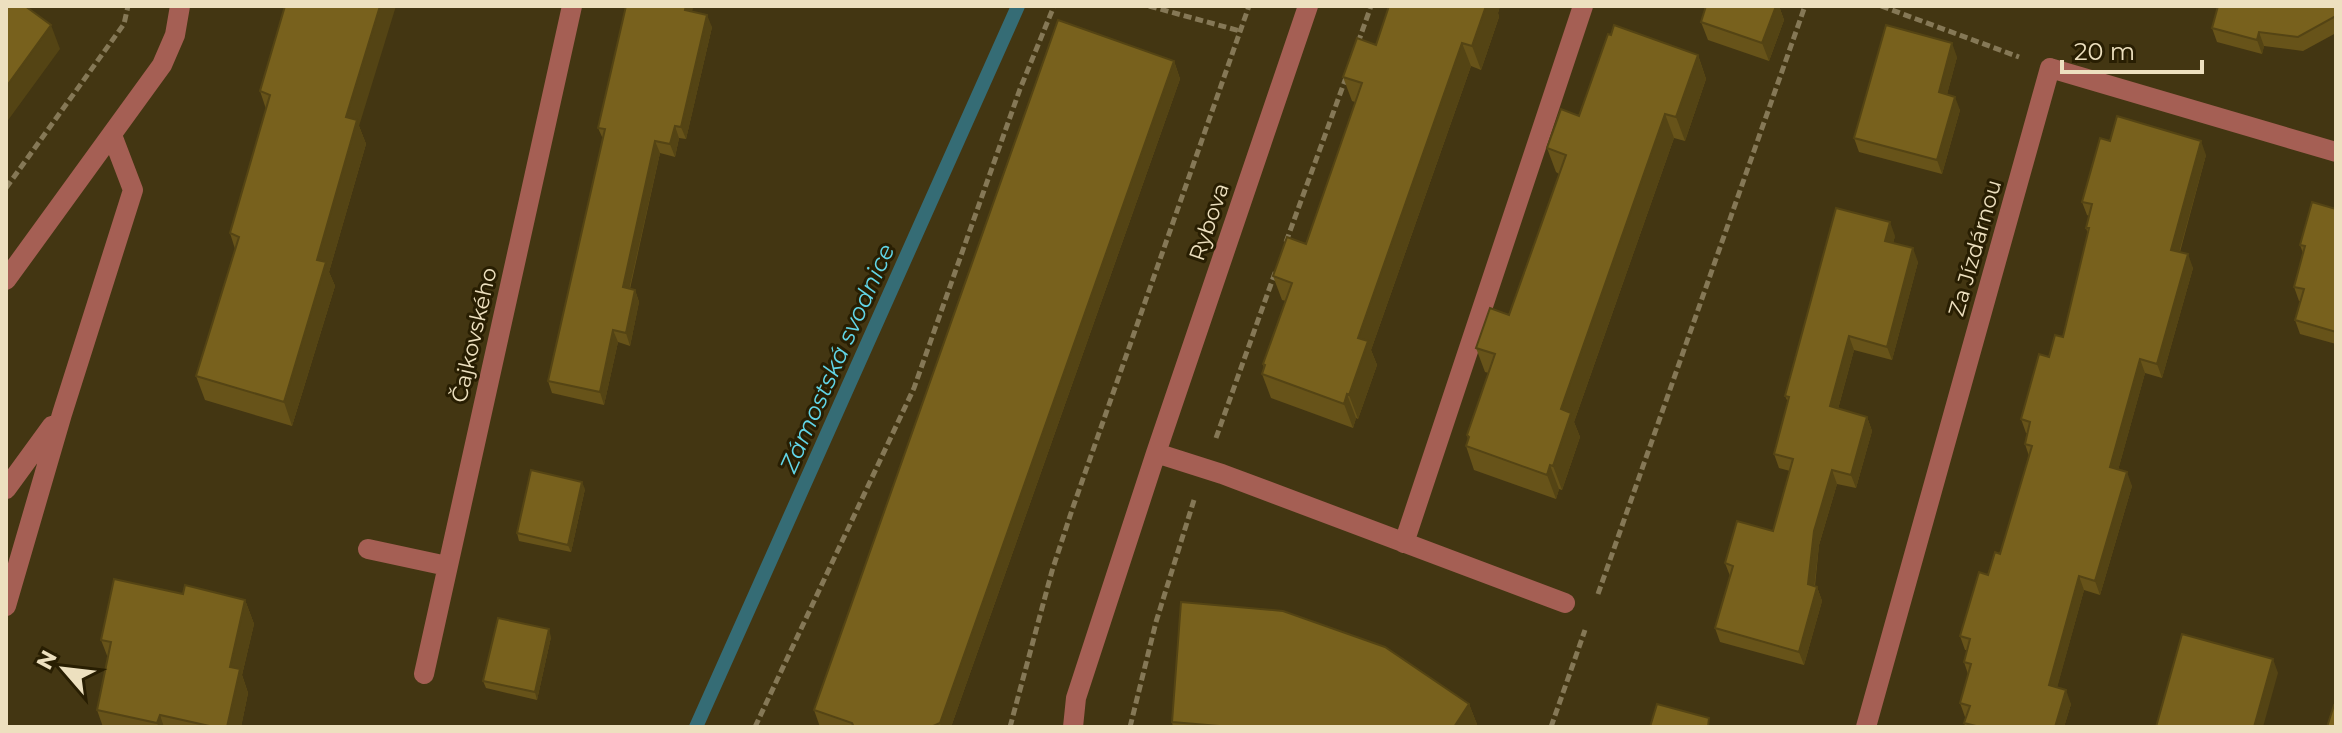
<svg xmlns="http://www.w3.org/2000/svg" width="2342" height="733" font-family="Montserrat,sans-serif">
<style>
.lines{fill:none;stroke-linecap:round;stroke-linejoin:round}
.stream{stroke:#356c75;stroke-width:14}
.path{stroke:#857856;stroke-width:5;stroke-dasharray:8 4;stroke-linecap:butt}
.minor{stroke:#a55f54;stroke-width:20}
.wall{fill:#675319}
.shaded-wall{fill:#544414}
.building{fill:#78611d;stroke:#544414;stroke-width:2}
.labels{text-anchor:middle;dominant-baseline:central;stroke-width:6;stroke-linejoin:round;paint-order:stroke}
.street-label{font-size:22px;fill:#ede0bf;stroke:#281e02}
.water-label{font-size:24px;font-style:italic;fill:#61d5e7;stroke:#281e02}
</style>
<rect width="100%" height="100%" fill="#433612"/>
<g class="lines">
<path class="stream" d="M696,727L1018,6"/>
<path class="path" d="M1149,6L1240,31
M1881,6L2019,57
M1358,43L1371,6
M6,188L124,24L128,6
M1286,242L1347,75
M1216,438L1276,270
M1598,594L1805,6
M755,727L914,388L1020,89L1054,6
M1010,727L1052,571L1072,510L1249,6
M1130,727L1156,622L1194,500
M1551,727L1585,630"/>
<path class="minor" d="M6,280L162,65L175,35L180,6
M1156,453L1222,474L1565,603
M6,489L52,426
M1404,543L1583,6
M368,549L447,566
M6,606L62,414L133,190L112,135
M424,674L572,6
M1073,727L1076,698L1156,453L1308,6
M1866,727L2050,68L2336,152"/>
</g>
<path class="wall" d="M626,6H693L692,11L712,27L686,139L679,138L675,157L660,153L630,289L635,290L639,302L630,346L618,342L604,405L552,393L548,381L603,139L598,128Z
M1500,6L1498,13L1499,17L1481,70L1471,66L1371,350L1377,365L1358,419L1356,418L1353,428L1271,398L1262,374L1264,368L1263,364L1286,301L1282,300L1273,276L1306,244L1355,102L1352,101L1343,77L1376,45Z
M1706,6H1779L1784,20L1769,61L1708,40L1701,22Z
M2336,6V33L2303,51L2264,46L2262,54L2217,42L2212,28Z
M1698,55L1706,79L1685,141L1674,138L1574,422L1580,437L1562,490L1559,489L1556,499L1474,470L1466,446L1468,439L1467,435L1489,373L1485,372L1476,348L1509,315L1559,174L1556,172L1547,148L1579,116Z
M1957,57L1947,94L1960,110L1942,174L1859,152L1854,138Z
M1174,61L1180,79L951,727H820L814,710Z
M260,91L359,126L366,144L329,272L335,286L292,426L205,400L196,376L235,249L230,233L266,109Z
M2110,141L2206,155L2180,252L2193,268L2162,378L2145,373L2118,470L2132,486L2100,595L2084,590L2057,687L2071,704L2064,727H1966L1964,723L1966,718L1965,717L1960,703L1968,674L1964,662L1967,650H1965L1960,636L1988,575L2000,554L2029,456L2025,444L2027,433H2026L2021,419L2049,357L2063,337L2088,234L2086,228L2089,216L2087,215L2082,202Z
M2336,209V344L2300,334L2295,320L2301,301H2299L2294,287L2303,253L2300,245Z
M1895,236L1893,243L1918,262L1892,360L1854,350L1838,409L1867,417L1872,431L1856,488L1837,484L1819,545L1815,586L1817,587L1822,601L1804,665L1720,642L1715,628L1730,576L1725,563L1773,531L1790,471L1779,468L1774,454L1788,402L1785,396Z
M585,489L571,552L519,541L517,533Z
M183,594L245,600L254,624L242,675L248,693L241,727H103L97,710L108,658L101,640Z
M551,637L537,700L486,688L483,681Z
M1469,704L1478,727H1173L1172,722Z"/>
<path class="shaded-wall" d="M380,6H396L359,126L366,144L329,272L335,286L292,426L284,402L317,260L346,117Z
M686,6H693L690,22L685,10Z
M1486,6H1500L1498,13L1499,17L1481,70L1472,46Z
M1776,6H1779L1784,20L1769,61L1762,43Z
M707,15L712,27L686,139L681,127Z
M51,25L60,49L6,123V87Z
M2259,32L2264,46L2262,54L2257,40Z
M1462,43L1471,66L1371,350L1377,365L1358,419L1349,395L1358,338Z
M1952,43L1957,57L1944,106L1939,92Z
M1698,55L1706,79L1685,141L1676,117Z
M1174,61L1180,79L951,727H941L940,723Z
M1955,97L1960,110L1942,174L1937,160Z
M1665,114L1674,138L1574,422L1580,437L1562,490L1553,466L1561,409Z
M675,126L679,138L675,157L670,144Z
M655,141L660,153L627,299L623,287Z
M2201,141L2206,155L2176,264L2171,250Z
M1890,222L1895,236L1890,255L1885,241Z
M1913,248L1918,262L1892,360L1887,347Z
M2188,254L2193,268L2162,378L2157,364Z
M635,290L639,302L630,346L626,333Z
M613,330L618,342L604,405L600,392Z
M1849,336L1854,350L1835,420L1830,406Z
M2140,359L2145,373L2115,481L2110,467Z
M1347,394L1356,418L1353,428L1344,404Z
M1867,417L1872,431L1856,488L1851,475Z
M1550,465L1559,489L1556,499L1547,475Z
M1832,470L1837,484L1819,545L1813,598L1808,584L1814,531Z
M2127,472L2132,486L2100,595L2095,581Z
M582,482L585,489L571,552L568,545Z
M2079,576L2084,590L2054,699L2049,685Z
M1817,587L1822,601L1804,665L1799,652Z
M245,600L254,624L242,675L248,693L241,727H227L230,667Z
M549,629L551,637L537,700L535,692Z
M2273,659L2278,673L2263,727H2254Z
M2066,690L2071,704L2064,727H2055Z
M1469,704L1478,727H1454Z
M160,715L164,727H159L157,723Z"/>
<path class="building" d="M6,6H25L51,25L6,87Z
M285,6H380L346,117L357,120L317,260L326,262L284,402L196,376L239,237L230,233L270,95L260,91Z
M626,6H686L685,10L707,15L681,127L675,126L670,144L655,141L623,287L635,290L626,333L613,330L600,392L548,381L605,129L598,128Z
M1389,6H1486L1472,46L1462,43L1358,338L1368,341L1349,395L1347,394L1344,404L1262,374L1265,365L1263,364L1292,283L1273,276L1287,237L1306,244L1362,83L1343,77L1357,38L1376,45Z
M1706,6H1776L1762,43L1701,22Z
M2218,6H2336V16L2298,37L2259,32L2257,40L2212,28Z
M1058,20L1174,61L940,723L931,727H854L852,723L814,710Z
M1614,25L1698,55L1676,117L1665,114L1561,409L1571,413L1553,466L1550,465L1547,475L1466,446L1469,437L1467,435L1495,354L1476,348L1490,308L1509,315L1566,155L1547,148L1561,109L1579,116L1608,34L1611,35Z
M1886,25L1952,43L1939,92L1955,97L1937,160L1854,138Z
M2117,116L2201,141L2171,250L2188,254L2157,364L2140,359L2110,467L2127,472L2095,581L2079,576L2049,685L2066,690L2055,727H1980L1964,723L1970,706L1960,703L1971,664L1964,662L1970,639L1960,636L1979,572L1988,575L1995,552L2000,554L2032,446L2025,444L2030,422L2021,419L2039,354L2049,357L2055,335L2063,337L2089,228H2086L2092,204L2082,202L2100,138L2110,141Z
M2312,202L2336,209V332L2295,320L2304,289L2294,287L2305,246L2300,245Z
M1836,208L1890,222L1885,241L1913,248L1887,347L1849,336L1830,406L1867,417L1851,475L1832,470L1814,531L1808,584L1817,587L1799,652L1715,628L1733,566L1725,563L1737,521L1773,531L1793,459L1774,454L1789,397L1785,396Z
M531,470L582,482L568,545L517,533Z
M114,579L183,594L185,585L245,600L230,667L240,669L227,727H214L160,715L157,723L97,710L111,642L101,640Z
M1181,602L1283,611L1385,647L1469,704L1454,727H1231L1172,722Z
M498,618L549,629L535,692L483,681Z
M2182,634L2273,659L2254,727H2156Z
M1657,704L1709,718L1708,727H1650Z
M2334,705H2336V727H2327Z"/>
<g class="labels">
<g class="street-label">
<text transform="translate(1209 222) rotate(-71)">Rybova</text>
<text transform="translate(1975 248) rotate(-74)">Za Jízdárnou</text>
<text transform="translate(474 335) rotate(-77)">Čajkovského</text>
</g>
<g class="water-label">
<text transform="translate(837 358) rotate(-66)">Zámostská svodnice</text>
</g>
</g>
<rect width="2342" height="733" fill="none" stroke="#ede0bf" stroke-width="16"/>
<g transform="translate(64 669) rotate(298)" stroke="#281e02" stroke-width="6" paint-order="stroke">
<path d="M0-6L14 30L0 20L-14 30Z" fill="#ede0bf"/>
<text y="-12" font-size="22" font-weight="bold" text-anchor="middle" fill="#ede0bf">N</text>
</g>
<path d="M2062 60v12h140v-12" fill="none" stroke="#ede0bf" stroke-width="4"/>
<text x="2074" y="60" font-size="24" fill="#ede0bf" stroke="#281e02" stroke-width="6" paint-order="stroke">20 m</text>
</svg>
